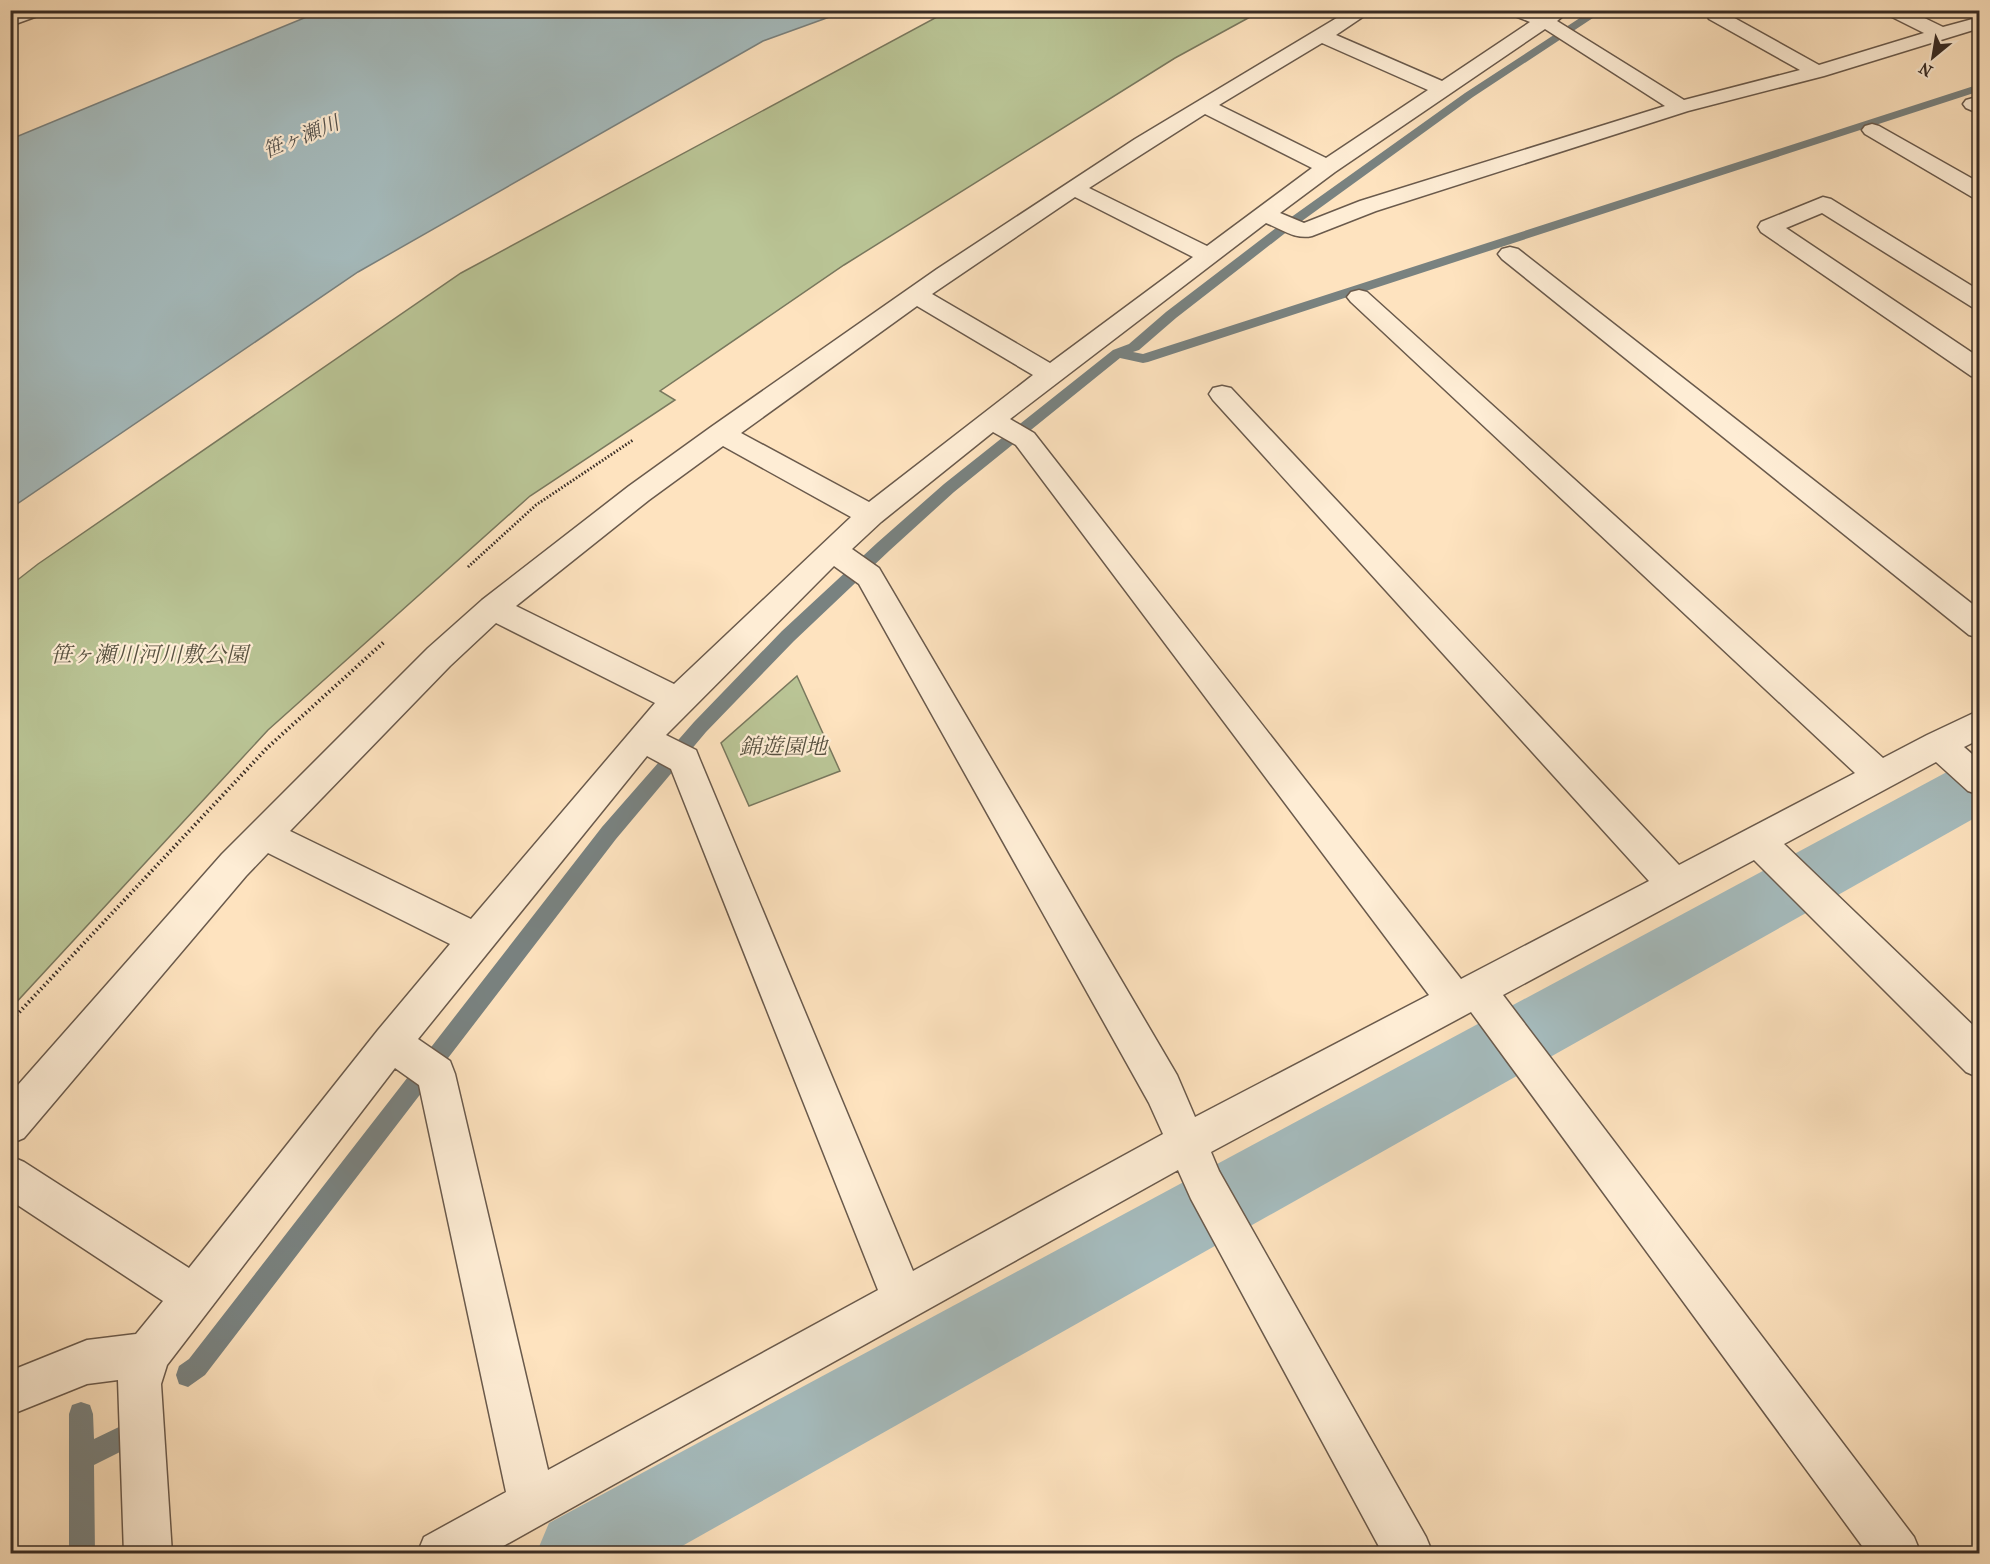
<svg xmlns="http://www.w3.org/2000/svg" width="1990" height="1564" font-family="'IM FELL French Canon','Noto Serif JP',serif">
<style>
.green{fill:#bac596;stroke:#79785e;stroke-width:1.5}
.water{fill:#a5bbbd;stroke:#798280;stroke-width:1.5}
.lines{fill:none;stroke-linecap:round;stroke-linejoin:round}
.stream{fill:#798280;fill-rule:evenodd}
.canal{fill:#a5bbbd;fill-rule:evenodd}
.minor-casing{stroke:#6a5a4c;stroke-width:3}
.path-far1{stroke:#382c25;stroke-width:3;stroke-dasharray:1.5 2;stroke-linecap:butt}
.path{stroke:#382c25;stroke-width:4;stroke-dasharray:1.5 3;stroke-linecap:butt}
.minor{fill:#feedd5;fill-rule:evenodd}
.labels{text-anchor:middle;dominant-baseline:central;stroke-width:4.5;stroke-linejoin:round;paint-order:stroke}
.far-water-label{font-size:20px;font-style:italic;fill:#53504b;stroke:#feedd5}
.park-label{font-size:22px;font-style:italic;fill:#585241;stroke:#feedd5}
</style>
<rect width="100%" height="100%" fill="#fee3bf"/>
<filter id="stains"><feTurbulence type="fractalNoise" baseFrequency=".00333" numOctaves="4"/><feColorMatrix values="0 0 0 0 .2 0 0 0 0 .09 0 0 0 0 .02 0 0 0 .5 -.17"/></filter>
<radialGradient id="worn" r=".72"><stop offset=".6" stop-color="#630" stop-opacity="0"/><stop offset="1" stop-color="#630" stop-opacity=".3"/></radialGradient>
<path class="green" d="M948,11H1261L1175,58L844,265L660,391L675,400L530,496L268,730L11,1008V585L38,564L461,273Z
M797,676L840,771L749,806L721,743Z"/>
<path class="water" d="M321,11H846L763,41L358,272L11,508V139Z"/>
<g class="lines">
<path class="stream" d="M1592,10H1605L1473,97L1284,234L1176,318L1139,350L1133,352L1143,354L1980,84V91L1148,362L1143,363L1120,358L954,492L889,551L794,641L706,732L616,839L205,1375L188,1387L179,1384L176,1375L179,1366L189,1359L602,827L694,722L782,631L877,543L944,484L1113,350L1129,344L1166,312L1276,228L1465,93Z
M81,1402L90,1405L93,1414L94,1439L121,1426L130,1429L133,1438L130,1447L94,1465L95,1554H69V1414L72,1405Z"/>
<path class="canal" d="M1980,758V815L668,1554H536L549,1523L1958,766Z"/>
<defs>
<path id="minor" d="M19,10H45L43,14L10,26V14Z
M1350,10H1373L1336,35L1442,81L1530,22L1510,14L1508,10H1534L1543,14L1548,10H1570L1557,21L1684,100L1800,70L1709,19L1707,15L1710,10H1732L1729,15L1819,65L1924,33L1886,14L1884,10H1908L1943,27L1980,17V28L1824,76L1688,111L1376,211L1312,236C1296,240 1281,229 1266,223L1010,419L1034,433L1461,979L1649,881L1213,400L1209,394L1213,388L1222,386L1231,388L1679,865L1855,773L1351,302L1347,297L1351,292L1359,290L1367,292L1883,758L1927,735L1980,710V739L1964,747L1980,761V795L1968,791L1936,762L1784,844L1980,1032V1078L1966,1072L1754,860L1503,995L1914,1537L1921,1554H1868L1471,1012L1211,1152L1219,1171L1426,1537L1433,1554H1383L1191,1199L1178,1170L489,1554H417L424,1537L506,1492L419,1085L395,1068L167,1365L161,1384L172,1554H124L118,1380L87,1384L10,1415V1371L87,1340L136,1334L163,1301L10,1200V1156L24,1162L189,1268L378,1030L450,944L268,853L246,876L24,1138L10,1144V1094L222,854L428,648L482,600L629,486L711,427L937,269L1135,139ZM1545,29L1665,106L1360,201L1304,223L1280,213L1335,172ZM1322,43L1428,90L1326,158L1219,105ZM1205,114L1312,168L1207,246L1089,188ZM1075,197L1193,257L1050,363L932,294ZM917,306L1033,375L869,502L741,433ZM993,432L1016,445L1429,995L1195,1117L1177,1075L879,568L852,549L881,522ZM723,446L851,517L674,684L516,606L649,500ZM834,566L859,584L1149,1103L1163,1134L913,1271L700,760L696,750L666,735ZM496,623L655,703L471,919L290,831L450,666ZM647,756L671,769L878,1290L548,1470L455,1074L450,1061L418,1039Z
M1973,98L1980,100V114L1966,108L1963,104L1966,100Z
M1872,124L1879,126L1980,183V198L1972,197L1865,134L1862,130L1865,126Z
M1823,197L1831,199L1980,291V309L1972,307L1822,213L1786,228L1980,358V378L1971,376L1761,232L1758,227L1761,222Z
M1510,247L1518,249L1980,610V638L1969,635L1502,259L1498,254L1502,249Z"/>
</defs>
<use href="#minor" class="minor-casing"/>
<path class="path-far1" d="M468,567L536,505L633,440"/>
<path class="path" d="M10,1022L267,748L384,642"/>
<use href="#minor" class="minor"/>
</g>
<g class="labels">
<g class="far-water-label">
<text transform="translate(301 137) rotate(-22)">笹ヶ瀬川</text>
</g>
<g class="park-label">
<text x="149" y="655">笹ヶ瀬川河川敷公園</text>
<text x="783" y="747">錦遊園地</text>
</g>
</g>
<rect width="1990" height="1564" fill="none" stroke="#fee3bf" stroke-width="36"/>
<rect x="12" y="12" width="1966" height="1540" fill="none" stroke="#382c25" stroke-width="3"/>
<rect x="18" y="18" width="1954" height="1528" fill="none" stroke="#382c25" stroke-width="1.5"/>
<g transform="translate(1933 57) rotate(210)" stroke="#feedd5" stroke-width="4.5" paint-order="stroke">
<path d="M0-4.5L10 22L0 15L-10 22Z" fill="#382c25"/>
<text y="-9" font-size="16" font-weight="bold" text-anchor="middle" fill="#382c25">N</text>
</g>
<rect width="100%" height="100%" filter="url(#stains)"/>
<rect width="100%" height="100%" fill="url(#worn)"/>
</svg>
